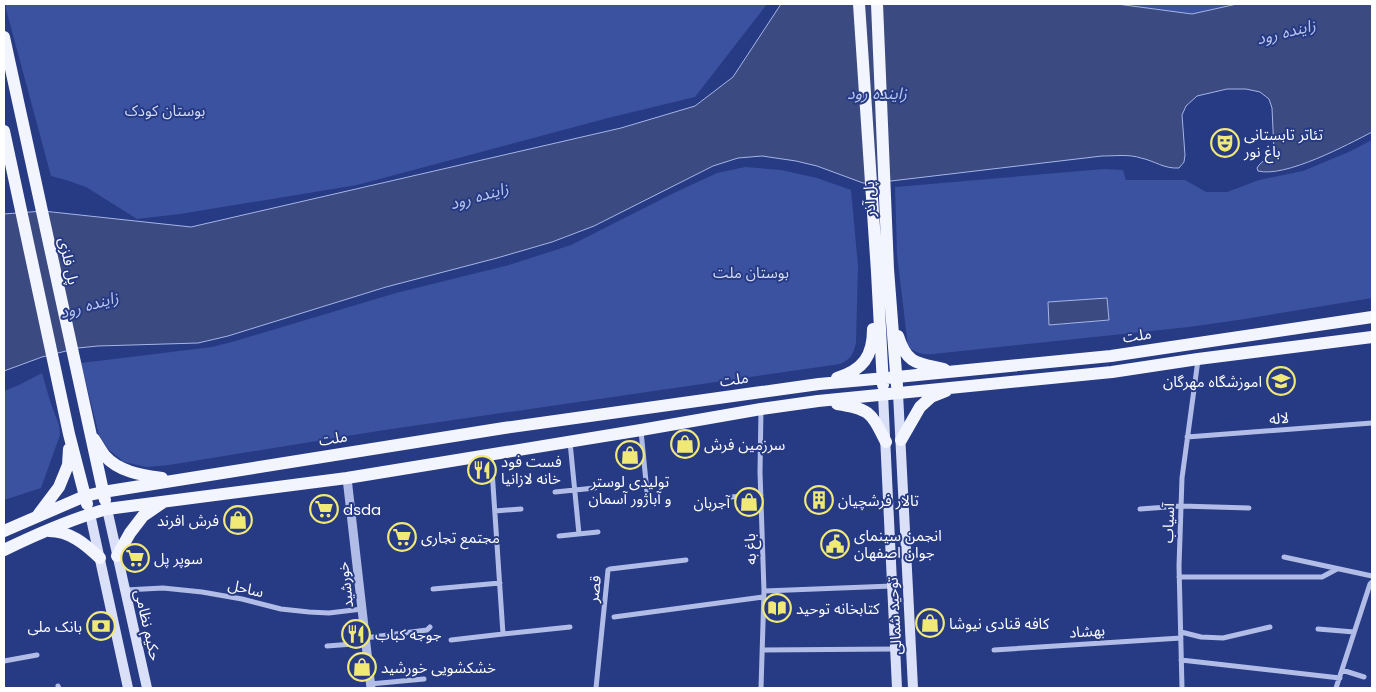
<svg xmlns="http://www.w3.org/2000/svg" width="1376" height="692" font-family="Poppins,'Noto Sans Arabic',sans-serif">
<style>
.green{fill:#3b52a0}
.water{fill:#3b4a81;stroke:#a5b5e8}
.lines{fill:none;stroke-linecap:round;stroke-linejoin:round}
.minor{stroke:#b1bde7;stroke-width:5}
.tertiary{stroke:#b1bde7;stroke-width:9}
.secondary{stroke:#dae0f7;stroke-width:10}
.primary{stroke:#f2f4fe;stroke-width:12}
.labels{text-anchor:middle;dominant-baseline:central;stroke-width:4;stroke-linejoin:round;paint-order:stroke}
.park-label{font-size:15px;fill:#d4dcf6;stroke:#273a84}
.poi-label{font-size:15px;fill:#fff;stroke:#273a84;text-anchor:start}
.street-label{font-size:15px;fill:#fff;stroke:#273a84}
.water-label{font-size:16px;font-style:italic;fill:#bcc8ef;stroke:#273a84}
</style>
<rect width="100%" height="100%" fill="#273a84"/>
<path class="green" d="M6,4H767L695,97L608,118L357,185L180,214L137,219L86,187L66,180L51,176L6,9Z
M1117,4H1237L1192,14Z
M1372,140V298L1245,319L1189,327L933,354C922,355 917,353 908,347L897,254L895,187L1104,169L1123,170L1126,180H1185L1206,192H1227L1259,180L1303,171L1351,151Z
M745,167L781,170L817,178L851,190L858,266L856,343C853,355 851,359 840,364L378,431L169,465L147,467L124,462L108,449L99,435L81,363L212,347L232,342L396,293L509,265L571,245L674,193L717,173Z
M42,373L50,401L59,425L60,435L41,488L4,500V391L19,385Z"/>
<path class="water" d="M781,4H1117L1192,14L1237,4H1372V132C1347,145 1285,178 1258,171L1257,168L1259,165L1274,151L1272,108L1269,99L1260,92L1246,89H1227L1197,96L1186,106L1182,115L1185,155L1184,162L1179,168C1164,169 1155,161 1141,158C1129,154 1115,156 1102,156L874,183H863L817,166L796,161L762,156L738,158L713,166L594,226L552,242L497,258L386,287L228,336L198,343L98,346L78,348L42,357L4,371V214L43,211L191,227L621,128L695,106L733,77Z
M1107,298L1109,320L1049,325L1048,302Z"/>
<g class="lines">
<path class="minor" d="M641,431L648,502
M1187,437L1372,423
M570,442L579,534
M491,455L503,634L570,627
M555,492L595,488
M731,497L761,495
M1140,509L1181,506L1249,508
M495,511L521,509
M559,536L598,532
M1284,557L1372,576
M1179,577H1322L1337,569
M433,589L500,583
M125,590L163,588L202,592L242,599L281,609L309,612L329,613L362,609
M764,591L892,586
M614,617L763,597
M1318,629L1354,632
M1181,632L1201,637L1223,638L1270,627
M365,638L427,630L430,627
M451,640L503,634
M327,646L366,643
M762,650L896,649
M994,650L1181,638
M1181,660L1340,678
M4,661L37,655
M1342,670L1364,677
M370,684L424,679
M58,686L59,688
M596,688L608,570L610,569L686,560
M761,688L764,591L760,472L761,409
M1182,688L1179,566L1182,478L1198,360
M1336,688L1370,584L1372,582"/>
<path class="tertiary" d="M347,478L371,688"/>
<path class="secondary" d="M898,393L913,688
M883,394L897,688
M107,509L147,688
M90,514L128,688"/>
<path class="primary" d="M859,4L877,272L883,385
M877,4L888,269L897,386
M4,37L105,500
M4,131L69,434L87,504
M898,336C907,365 918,363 944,369
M837,378C863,370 873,356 873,329
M837,404C871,409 871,413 886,442
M94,439C98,445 101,451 105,456C119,472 142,475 162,478
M901,440L920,407L931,397L946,391
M38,515L59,487L68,465L69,449
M4,531L85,496L103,492L504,428L819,384L897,377L1111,356L1372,317
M49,531C70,531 85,544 100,558
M4,550C37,534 71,519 107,509L347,478L641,430L761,409L818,401L1112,372L1198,359L1372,337
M117,556L130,533L143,516L162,503"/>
</g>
<defs>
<symbol id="theatre-ring" viewBox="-11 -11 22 22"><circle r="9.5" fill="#273a84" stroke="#f0e976" stroke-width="1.5"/><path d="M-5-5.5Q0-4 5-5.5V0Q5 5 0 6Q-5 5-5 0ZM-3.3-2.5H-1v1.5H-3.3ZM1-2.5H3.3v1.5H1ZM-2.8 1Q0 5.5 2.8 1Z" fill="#f0e976"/></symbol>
<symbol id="university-ring" viewBox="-11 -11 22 22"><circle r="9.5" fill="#273a84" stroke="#f0e976" stroke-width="1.5"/><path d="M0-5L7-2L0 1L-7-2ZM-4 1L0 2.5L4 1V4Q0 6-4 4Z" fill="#f0e976"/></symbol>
<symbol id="shop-ring" viewBox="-11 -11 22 22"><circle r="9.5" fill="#273a84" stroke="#f0e976" stroke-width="1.5"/><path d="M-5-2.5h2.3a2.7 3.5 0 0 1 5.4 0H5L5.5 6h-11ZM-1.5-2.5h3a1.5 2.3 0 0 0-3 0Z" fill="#f0e976"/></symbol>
<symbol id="restaurant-ring" viewBox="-11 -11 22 22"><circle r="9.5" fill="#273a84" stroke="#f0e976" stroke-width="1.5"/><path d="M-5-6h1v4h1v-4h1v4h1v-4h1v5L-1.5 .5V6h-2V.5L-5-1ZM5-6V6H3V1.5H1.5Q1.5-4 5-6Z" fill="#f0e976"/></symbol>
<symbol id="building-ring" viewBox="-11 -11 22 22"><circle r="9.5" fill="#273a84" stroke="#f0e976" stroke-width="1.5"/><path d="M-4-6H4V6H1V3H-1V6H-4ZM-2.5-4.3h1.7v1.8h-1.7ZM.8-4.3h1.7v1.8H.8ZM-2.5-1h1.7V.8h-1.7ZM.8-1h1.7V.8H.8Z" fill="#f0e976"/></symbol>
<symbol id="supermarket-ring" viewBox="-11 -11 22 22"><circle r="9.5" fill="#273a84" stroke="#f0e976" stroke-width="1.5"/><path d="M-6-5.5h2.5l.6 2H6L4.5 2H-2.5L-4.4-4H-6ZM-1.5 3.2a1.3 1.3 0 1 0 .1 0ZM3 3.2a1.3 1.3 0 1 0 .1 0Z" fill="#f0e976"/></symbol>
<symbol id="civic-ring" viewBox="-11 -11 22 22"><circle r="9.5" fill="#273a84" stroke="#f0e976" stroke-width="1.5"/><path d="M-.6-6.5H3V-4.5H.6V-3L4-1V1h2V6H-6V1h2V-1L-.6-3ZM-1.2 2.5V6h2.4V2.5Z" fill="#f0e976"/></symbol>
<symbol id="library-ring" viewBox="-11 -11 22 22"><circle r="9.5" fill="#273a84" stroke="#f0e976" stroke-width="1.5"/><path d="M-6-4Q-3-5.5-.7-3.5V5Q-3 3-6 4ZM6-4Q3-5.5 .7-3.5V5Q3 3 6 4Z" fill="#f0e976"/></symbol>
<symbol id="bank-ring" viewBox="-11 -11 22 22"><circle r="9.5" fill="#273a84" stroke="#f0e976" stroke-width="1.5"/><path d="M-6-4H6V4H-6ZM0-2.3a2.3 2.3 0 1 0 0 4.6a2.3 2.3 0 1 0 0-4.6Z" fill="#f0e976"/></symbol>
</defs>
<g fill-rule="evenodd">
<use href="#theatre-ring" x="1209" y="127" width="32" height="32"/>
<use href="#university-ring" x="1265" y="365" width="32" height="32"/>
<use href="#shop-ring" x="669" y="428" width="32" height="32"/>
<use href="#shop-ring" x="614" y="439" width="32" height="32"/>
<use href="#restaurant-ring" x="466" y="454" width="32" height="32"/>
<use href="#building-ring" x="803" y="484" width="32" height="32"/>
<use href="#shop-ring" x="733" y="486" width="32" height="32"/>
<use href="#supermarket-ring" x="308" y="493" width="32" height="32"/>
<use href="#shop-ring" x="222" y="504" width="32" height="32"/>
<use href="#supermarket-ring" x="386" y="521" width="32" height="32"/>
<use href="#civic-ring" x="819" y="528" width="32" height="32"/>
<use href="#supermarket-ring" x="119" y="542" width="32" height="32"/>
<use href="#library-ring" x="761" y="592" width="32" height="32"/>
<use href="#shop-ring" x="914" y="607" width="32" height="32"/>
<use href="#bank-ring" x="85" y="610" width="32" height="32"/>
<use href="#restaurant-ring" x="340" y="618" width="32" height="32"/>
<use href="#shop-ring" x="346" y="651" width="32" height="32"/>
</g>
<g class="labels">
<g class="park-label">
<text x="165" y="110">بوستان کودک</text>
<text x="751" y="272">بوستان ملت</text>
</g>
<g class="poi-label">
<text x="1244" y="134">تئاتر تابستانی<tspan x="1244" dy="17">باغ نور</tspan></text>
<text x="1262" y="381" text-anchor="end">اموزشگاه مهرگان</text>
<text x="704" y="444">سرزمین فرش</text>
<text x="501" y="461">فست فود<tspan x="501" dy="17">خانه لازانیا</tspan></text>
<text x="630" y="481" text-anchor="middle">تولیدی لوستر<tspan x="630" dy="17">و آباژور آسمان</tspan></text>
<text x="838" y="500">تالار فرشچیان</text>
<text x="730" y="502" text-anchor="end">آجربان</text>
<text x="343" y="509">dsda</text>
<text x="219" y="520" text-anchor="end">فرش افرند</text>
<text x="854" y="535">انجمن سینمای<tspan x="854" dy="17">جوان اصفهان</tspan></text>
<text x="421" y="537">مجتمع تجاری</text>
<text x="154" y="558">سوپر پل</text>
<text x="796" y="608">کتابخانه توحید</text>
<text x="949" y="623">کافه قنادی نیوشا</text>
<text x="82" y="626" text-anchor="end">بانک ملی</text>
<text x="375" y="634">جوجه کباب</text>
<text x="381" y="667">خشکشویی خورشید</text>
</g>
<g class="street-label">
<text transform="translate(869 199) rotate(-92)">پل آذر</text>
<text transform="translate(69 261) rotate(78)">پل فلزی</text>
<text transform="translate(1137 335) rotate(-8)">ملت</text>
<text transform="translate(734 379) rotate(-8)">ملت</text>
<text transform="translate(1279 418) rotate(-4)">لاله</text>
<text transform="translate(333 438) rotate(-9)">ملت</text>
<text transform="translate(1168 523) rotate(-88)">آسیاب</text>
<text transform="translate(750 549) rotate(-92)">باغ به</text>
<text transform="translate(345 585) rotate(-97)">خورشید</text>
<text transform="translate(246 588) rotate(13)">ساحل</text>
<text transform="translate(594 589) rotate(-84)">قصر</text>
<text transform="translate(894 616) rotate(-93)">توحید شمالی</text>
<text transform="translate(148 625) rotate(77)">حکیم نظامی</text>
<text transform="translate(1087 631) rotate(-4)">بهشاد</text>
</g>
<g class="water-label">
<text transform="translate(1286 32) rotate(-14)">زاینده رود</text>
<text x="877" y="93">زاینده رود</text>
<text transform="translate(479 196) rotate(-16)">زاینده رود</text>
<text transform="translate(89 305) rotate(-16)">زاینده رود</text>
</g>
</g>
<rect width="1376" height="692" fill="none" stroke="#ffffff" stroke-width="10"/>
</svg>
